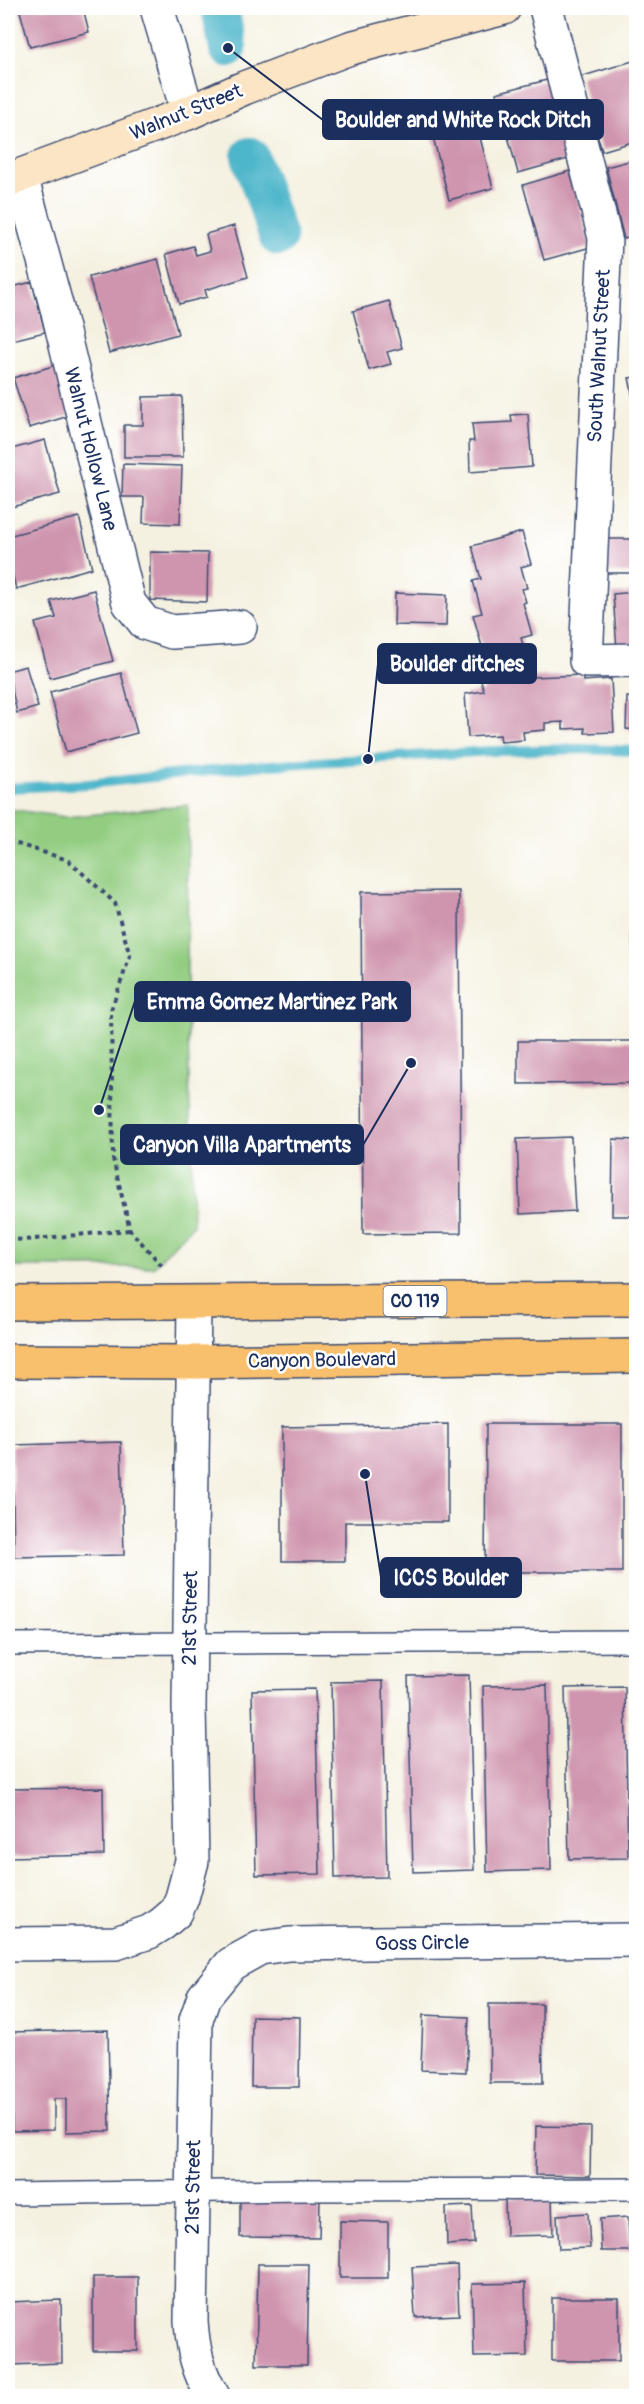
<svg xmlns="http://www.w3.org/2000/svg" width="644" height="2404" font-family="Pangolin,sans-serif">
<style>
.green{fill:#93cd81;stroke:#577e70;stroke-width:1.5}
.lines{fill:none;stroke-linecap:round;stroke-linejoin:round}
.stream{stroke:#4db6ca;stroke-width:10}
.canal{stroke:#4db6ca;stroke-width:38}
.building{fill:#cf94ae}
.lane-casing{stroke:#3c4c72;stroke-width:24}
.street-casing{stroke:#3c4c72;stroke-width:36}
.secondary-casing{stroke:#3c4c72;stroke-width:36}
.primary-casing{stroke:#3c4c72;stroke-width:36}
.path{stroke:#3c4c72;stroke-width:4;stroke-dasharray:4.5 4.5;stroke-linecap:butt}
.lane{stroke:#fff;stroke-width:21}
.street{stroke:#fff;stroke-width:33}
.secondary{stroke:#fce5c4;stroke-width:33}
.primary{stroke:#f8bf6c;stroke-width:33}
.labels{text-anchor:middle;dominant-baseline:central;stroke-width:5;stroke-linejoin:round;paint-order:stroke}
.shield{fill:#fff;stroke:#5f6d8e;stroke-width:1.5}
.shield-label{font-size:18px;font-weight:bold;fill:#1b2f5e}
.street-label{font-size:20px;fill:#1b2f5e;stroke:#fff}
.leader{fill:none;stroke:#1b2f5e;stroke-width:2}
.callout-dot{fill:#1b2f5e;stroke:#fff;stroke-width:2}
.callout{fill:#1b2f5e;stroke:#1b2f5e;stroke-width:2}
.callout-label{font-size:21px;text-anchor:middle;font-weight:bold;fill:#fff}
</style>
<rect width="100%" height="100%" fill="#fff"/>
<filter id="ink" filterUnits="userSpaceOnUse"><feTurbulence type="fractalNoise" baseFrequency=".0167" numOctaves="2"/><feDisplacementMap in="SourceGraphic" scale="12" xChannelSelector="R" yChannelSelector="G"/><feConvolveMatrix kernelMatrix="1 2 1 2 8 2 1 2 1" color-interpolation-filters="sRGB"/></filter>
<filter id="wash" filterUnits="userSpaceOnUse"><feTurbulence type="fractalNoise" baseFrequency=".008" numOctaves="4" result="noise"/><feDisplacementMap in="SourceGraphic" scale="24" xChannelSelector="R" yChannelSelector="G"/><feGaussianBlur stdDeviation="1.35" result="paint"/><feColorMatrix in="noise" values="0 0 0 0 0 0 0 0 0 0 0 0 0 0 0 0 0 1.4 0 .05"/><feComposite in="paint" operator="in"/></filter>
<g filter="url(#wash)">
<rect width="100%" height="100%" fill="#f5f1e1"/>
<path class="green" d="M188,805L187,995L193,1225L153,1267H8V809L66,817Z"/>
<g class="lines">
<path class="stream" d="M8,788L88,784L255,766L491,751L581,749L636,751"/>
<path class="canal" d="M220,8L228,48
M250,156L278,237"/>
</g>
<g id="blocks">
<path class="building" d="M19,8H83L89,32L30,47Z
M636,60V141L602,151L580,77Z
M547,80L568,159L518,173L496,93Z
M474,114L493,188L449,200L430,125Z
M636,159V236L624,239L606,167Z
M570,171L591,247L544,260L523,185Z
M234,226L248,277L205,290L207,297L179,304L166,254L193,246L196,255L210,251L206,234Z
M158,259L178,334L109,353L89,277Z
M32,282L45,332L8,341V288Z
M389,301L402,348L387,352L391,364L369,370L353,311Z
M56,365L72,415L29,428L13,378Z
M636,377V397H633L629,378Z
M182,396L183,457H124V425H143V397Z
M528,414L532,467L470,472L469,441H474L472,424L512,422L511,415Z
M45,440L60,494L8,508V450Z
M123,464L182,466L180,524L143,523L144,497H122Z
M79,517L92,568L16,589L8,556V536Z
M522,532L531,564L521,567L527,588L522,589L526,602L523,603L532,635L521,638L532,677L583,675V681L611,679L614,732L585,733V728L563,729V722L545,723V730L523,732L524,740L501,742L500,735L468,737L465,694L484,691L473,653L483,650L473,615L482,613L473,581L481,579L472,546Z
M597,539H633V573H597Z
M150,552L208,553L207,602L150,600Z
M94,590L113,661L50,678L35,623L56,618L51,601Z
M636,592V649L617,650L613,594Z
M395,593L447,595L446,626L394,625Z
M26,666L38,707L17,713L8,671Z
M121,673L137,733L66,752L50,692Z
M627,697H636V730L626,729Z
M459,891L461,1233L363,1234L361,892Z
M636,921V1021H634L632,922Z
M518,1041H636V1083L518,1084Z
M571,1137L575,1211L520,1214L517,1139Z
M613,1139L636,1140V1216H612Z
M448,1424V1522H345V1561H282V1427Z
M486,1424H622V1572H485Z
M121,1442L124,1555L14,1557L12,1445Z
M469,1675L474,1870L413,1872L408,1676Z
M383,1681L387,1877L335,1878L331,1682Z
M547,1685L551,1870L487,1872L483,1686Z
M625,1687L628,1858L569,1859L565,1688Z
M315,1689L320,1874L256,1875L252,1690Z
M103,1788L104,1855L8,1857V1789Z
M489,2004H542L543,2083H490Z
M423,2015L469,2017L466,2072L421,2070Z
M252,2016L300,2017L299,2087H251Z
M108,2030L110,2131L66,2132V2099H54V2130L12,2131L11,2077H8V2032Z
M536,2126L591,2127L590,2176L535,2175Z
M240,2196L320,2198L319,2238L240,2237Z
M552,2197L553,2235L506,2236L505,2198Z
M472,2206L474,2243L447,2245L446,2207Z
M588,2213L590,2248L559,2249L557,2215Z
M628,2217L630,2251H601L600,2219Z
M340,2221L388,2222V2278H340Z
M258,2264H309L307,2365H256Z
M457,2265L459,2315L415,2317L412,2267Z
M93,2277H138V2351H93Z
M525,2283L527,2356L474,2357L472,2284Z
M552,2298H619V2361H552Z
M61,2300L62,2363L10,2365L8,2302Z"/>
</g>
</g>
<g filter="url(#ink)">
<use href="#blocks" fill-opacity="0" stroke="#3c4c72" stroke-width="1.5"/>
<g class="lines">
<defs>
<path id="lane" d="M8,1644L636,1641
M8,2194L302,2190L636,2189"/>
<path id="street" d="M157,8L188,113
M546,8L605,238L586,661L636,660
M21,176L58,312L129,603L145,623L172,632L240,627
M8,1944L116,1943L149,1932L162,1924L176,1912L182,1898L192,1861L189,1707L194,1303
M213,2396C198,2372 193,2350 191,2321L196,2020L204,1997L231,1964L260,1948L289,1944L636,1940"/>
<path id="secondary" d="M8,180L188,113L244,88L350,48L504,8"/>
<path id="primary" d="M8,1303L636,1299
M8,1361L195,1362L636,1356"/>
</defs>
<use href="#lane" class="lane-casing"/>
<use href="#street" class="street-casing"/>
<use href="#secondary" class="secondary-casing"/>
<use href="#primary" class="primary-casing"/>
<path class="path" d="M8,841L68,860L115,903L130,956L111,1010L113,1159L130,1230L164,1268
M8,1239L24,1240L130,1230"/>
<use href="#lane" class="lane"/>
<use href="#street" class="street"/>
<use href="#secondary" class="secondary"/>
<use href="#primary" class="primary"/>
</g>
</g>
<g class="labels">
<rect class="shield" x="383.5" y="1286" width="63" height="30" rx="4.5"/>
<g class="shield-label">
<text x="415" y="1301">CO 119</text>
</g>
<g class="street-label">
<text transform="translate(186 112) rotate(-22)">Walnut Street</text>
<text transform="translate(599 356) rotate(-87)">South Walnut Street</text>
<text transform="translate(91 449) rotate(76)">Walnut Hollow Lane</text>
<text transform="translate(322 1360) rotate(-1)">Canyon Boulevard</text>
<text transform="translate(190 1618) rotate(-89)">21st Street</text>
<text transform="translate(422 1943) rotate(-1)">Goss Circle</text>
<text transform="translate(193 2187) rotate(-89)">21st Street</text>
</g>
</g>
<path class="leader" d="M228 48L323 120M368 759L378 664M99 1110L135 1001M411 1063L363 1145M365 1474L381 1577"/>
<g class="callout-dot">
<circle cx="228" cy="48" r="6"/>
<circle cx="368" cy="759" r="6"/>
<circle cx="99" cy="1110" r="6"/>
<circle cx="411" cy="1063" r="6"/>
<circle cx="365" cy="1474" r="6"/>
</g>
<g class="callout">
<rect x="323" y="100" width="280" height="39" rx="6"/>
<rect x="378" y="644" width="158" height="39" rx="6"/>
<rect x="135" y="982" width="275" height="39" rx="6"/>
<rect x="121" y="1125" width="242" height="39" rx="6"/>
<rect x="381" y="1558" width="140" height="39" rx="6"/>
</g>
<g class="callout-label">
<text x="463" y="127">Boulder and White Rock Ditch</text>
<text x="457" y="671">Boulder ditches</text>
<text x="272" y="1009">Emma Gomez Martinez Park</text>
<text x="242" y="1152">Canyon Villa Apartments</text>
<text x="451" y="1585">ICCS Boulder</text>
</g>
<rect width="644" height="2404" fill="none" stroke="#fff" stroke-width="30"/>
</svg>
